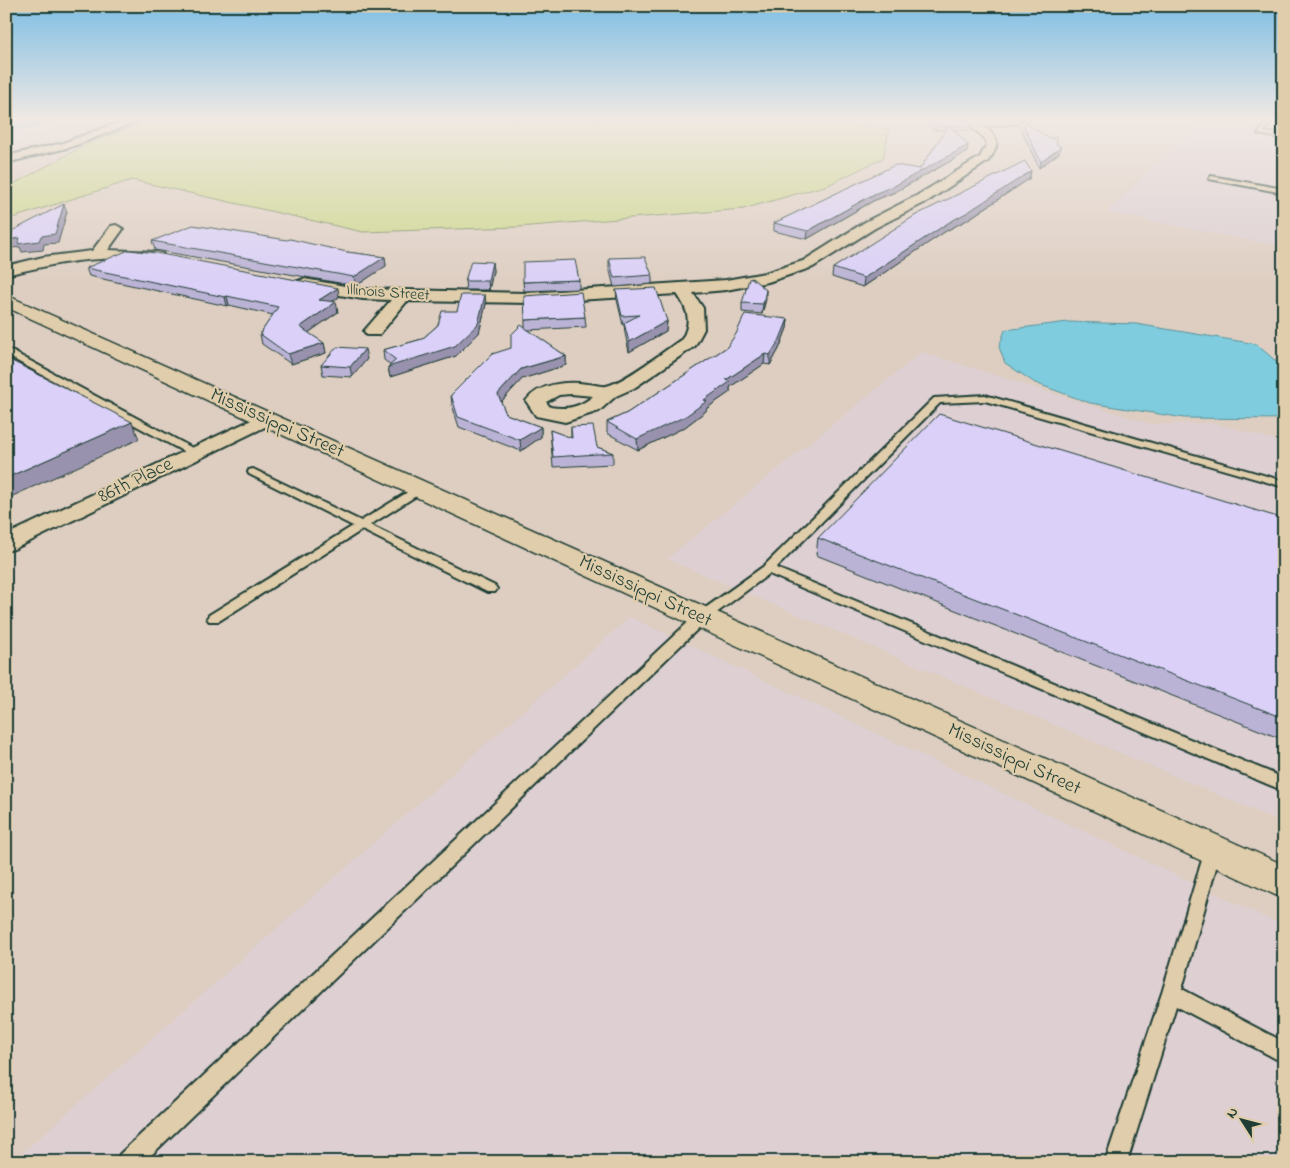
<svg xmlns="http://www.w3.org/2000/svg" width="1290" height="1168" font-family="'Indie Flower',sans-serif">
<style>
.built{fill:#ddcfd2}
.green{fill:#ccd78a;stroke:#768a5f}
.water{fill:#7fccde;stroke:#59939a}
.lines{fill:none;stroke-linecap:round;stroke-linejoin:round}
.service-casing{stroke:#1f3d34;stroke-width:4}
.minor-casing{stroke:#1f3d34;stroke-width:4}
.tertiary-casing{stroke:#1f3d34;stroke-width:3}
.service{fill:#e0cdab;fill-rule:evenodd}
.minor{fill:#e0cdab;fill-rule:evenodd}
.tertiary{fill:#e0cdab;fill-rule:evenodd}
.wall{fill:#bbb3d5;stroke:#1f3d34}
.shaded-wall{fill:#9992ae;stroke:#1f3d34}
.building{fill:#dad0f8;stroke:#1f3d34}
.labels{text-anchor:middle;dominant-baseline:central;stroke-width:4.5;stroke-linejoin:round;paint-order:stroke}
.far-street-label{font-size:16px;fill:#1f3d34;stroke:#e0cdab}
.street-label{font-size:20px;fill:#1f3d34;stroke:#e0cdab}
</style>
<rect width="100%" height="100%" fill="#decec2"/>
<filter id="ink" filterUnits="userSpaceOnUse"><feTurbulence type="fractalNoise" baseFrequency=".02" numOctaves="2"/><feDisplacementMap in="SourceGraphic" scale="10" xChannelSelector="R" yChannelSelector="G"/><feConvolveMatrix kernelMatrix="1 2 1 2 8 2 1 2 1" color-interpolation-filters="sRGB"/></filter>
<g filter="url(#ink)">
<path class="built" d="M6,120H76L6,143Z
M1205,120H1284V247L1106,212Z
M922,352L1150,424L1212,423L1284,442V823L667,559Z
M630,617L1284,926V1162H12Z"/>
<path class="green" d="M152,120H828L889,129L883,158L828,185L743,209L518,227L363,232L132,180L6,220V188L91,142Z"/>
<path class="water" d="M55,120L33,128L6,130V121Z
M1068,322L1136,324L1256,344L1284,368V419L1184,418L1090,403L1035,383L1005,363L999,347L1005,330Z"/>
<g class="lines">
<defs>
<path id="service" d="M1268,120H1273L1264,132L1284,135V139L1258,134Z
M1279,120H1284V123Z
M1211,176L1284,189V193L1209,179Z
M6,348L198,451L199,453L198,455H190L6,355Z
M985,395L1284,481V487L985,401L940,403L776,568L1284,778V791L769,574L707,620L144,1162H117L120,1154L697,614L764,566L934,398Z
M253,469L361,521L416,487H424L426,489L424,491L370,525L495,586L497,589L495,592H487L362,530L219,621H209L207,618L209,615L353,526L249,474L248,472L249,470Z
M1213,843L1219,845L1221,850L1182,989L1284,1042V1063L1176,1006L1127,1162H1105L1162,993L1205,850L1207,845Z"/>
<path id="minor" d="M125,120H141L71,147L6,163V156L63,143Z
M961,120H1029L1024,123L983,126C1000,138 1000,146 988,161L928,201L875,228L813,267L768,282L726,290L693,293L703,308L704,329L695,346L634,388L616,396L599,411L565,422L536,416L526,401C539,383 567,381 587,384C593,384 600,387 606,386C622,384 667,349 682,339C692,321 688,310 677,294L527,303L407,301L379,335H367L364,331L391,300L363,299L304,289L298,287L296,284L298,281L304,279L363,289L527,293L726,280L765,273L803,261L865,222L918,195L980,157L986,146V141L980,134ZM571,394L593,396C580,407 567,410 550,407L546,402L559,395Z
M116,225L123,229L108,250L157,252L162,253L164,256L162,259C148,263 118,258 101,259C69,260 37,268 6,275V266L43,257L92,251L111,226Z
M266,413L273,415L276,419L273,423L14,549L6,551V535Z"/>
<path id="tertiary" d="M6,295L1284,865V899L6,307Z"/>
</defs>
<use href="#service" class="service-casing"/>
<use href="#minor" class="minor-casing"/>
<use href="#tertiary" class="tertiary-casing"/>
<use href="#service" class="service"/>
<use href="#minor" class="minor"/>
<use href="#tertiary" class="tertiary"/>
</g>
<path class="wall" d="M924,120H966L973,126L972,130H954L968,145L967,152L895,192L873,201L807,239L774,231V223L920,169L946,130H933Z
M1020,120H1022L1056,144L1059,153L1039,168L1019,125Z
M1031,171L1029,179L967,220L946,231L863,287L832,277L833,268Z
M152,241L347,252L385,257L386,266L356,286L155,250Z
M609,258L652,275V284L614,287L609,267Z
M492,262L493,271L489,290H466L465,281Z
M86,268L339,297L332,302L338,312L308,333L324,343L326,353L291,364L262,344L260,334L273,315L229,305L227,306L89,276Z
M579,280V289L524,291L523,282Z
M616,290L667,321L666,331L629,352L625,333L624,325H623L617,300Z
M766,299L762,314L742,312V303Z
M486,304L479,333L456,356L390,377L388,367L391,365L384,360L383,350L422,339L438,325L457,311Z
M585,317L586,327L528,330L566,356V365L522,379L501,402L506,414L541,427V437L521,451L459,427L452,405L451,395L511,348L525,328V320Z
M788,319L787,328L779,349L770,365L764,364L730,387V392L707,408L706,411L685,427L638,450L607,433V422L627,413L727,347Z
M367,359L352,377L323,375L321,365Z
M571,427L597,447L613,453V464L553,467L550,430L571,438Z
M1284,519V740L816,555L818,538Z"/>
<path class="shaded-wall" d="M968,145L967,152L895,192L873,201L807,239L808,231L874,194Z
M1061,147L1059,153L1039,168L1041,162Z
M1031,171L1029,179L967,220L946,231L863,287L864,278L948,223Z
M64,204L67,212L58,243L44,244L43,250L22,252L20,247L6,249V240L41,236Z
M385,257L386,266L356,286L354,277Z
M492,262L493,271L489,290L488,281Z
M338,288L339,297L321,309L319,300Z
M766,290V299L762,314L763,304Z
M485,295L486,304L479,333L456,356L390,377L388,367Z
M227,296L229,305L227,306L225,297Z
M336,302L338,312L302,337L300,327Z
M788,319L787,328L779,349L770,365V355Z
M667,321L666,331L629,352V342Z
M324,343L326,353L291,364L288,354Z
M365,349L367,359L352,377L350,367Z
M765,354L764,364L730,387V392L707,408L706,411L685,427L638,450L637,439L704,400L726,380Z
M566,356V365L522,379L499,404L498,394L521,369Z
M132,422L139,439L6,499V478Z
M541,427V437L521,451L520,440Z"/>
<path class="building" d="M929,120H966L973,126H934Z
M1021,120H1022L1048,138H1057L1056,143L1061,147L1041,162Z
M949,125L968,145L896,185L874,194L808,231L774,223L895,165L920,169Z
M1025,161L1031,171L968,212L948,223L864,278L833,268L916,215Z
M64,204L55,234L41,236L39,241L18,244L20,238L6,240V234Z
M193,225L287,240L290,239L347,252L385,257L354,277L152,241Z
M129,250L156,253L338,288L319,300L336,302L300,327L324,343L288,354L260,334L278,307L227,296L225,297L86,268Z
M645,257L652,275L614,278L609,258Z
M575,260L579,280L523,282V262Z
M471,261L492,262L488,281H465Z
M752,278L766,290L763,304L742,303L749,279Z
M656,288L667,321L629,342L624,323L639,315L622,316L616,290Z
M581,292L585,317L525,320L524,296Z
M461,295H485L478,324L455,346L388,367L396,360L383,350L422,339L438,325L442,311H457Z
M745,314L788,319L780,339L770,355L765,354L726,380L730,382L704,400L707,401L686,416L637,439L607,422L627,413L727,347L736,334Z
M521,325L566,356L521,369L498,394L506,414L541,427L520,440L458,417L451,395L492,354L511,348V335Z
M337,347L365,349L350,367L321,365Z
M6,358L132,422L6,478Z
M939,414L1284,519V718L818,538Z
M593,426L597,447L613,453L553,457L550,430L572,438L571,427Z"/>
</g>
<linearGradient id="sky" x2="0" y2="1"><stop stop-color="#7ebee4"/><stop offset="0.42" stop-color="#f0e9e4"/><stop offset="1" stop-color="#f0e9e4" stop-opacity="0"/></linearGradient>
<rect width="1290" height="284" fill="url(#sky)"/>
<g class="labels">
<g class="far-street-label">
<text transform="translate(388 293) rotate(4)">Illinois Street</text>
</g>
<g class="street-label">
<text transform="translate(277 424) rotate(24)">Mississippi Street</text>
<text transform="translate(136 481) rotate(-26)">86th Place</text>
<text transform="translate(645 592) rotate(25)">Mississippi Street</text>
<text transform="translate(1014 760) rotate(25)">Mississippi Street</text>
</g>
</g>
<rect width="1290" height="1168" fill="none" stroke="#e0cdab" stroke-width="25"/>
<rect x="12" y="12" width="1265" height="1143" fill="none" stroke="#1f3d34" stroke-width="2" filter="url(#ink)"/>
<g transform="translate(1242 1120) rotate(306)" stroke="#e0cdab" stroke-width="4" paint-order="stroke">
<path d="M0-4L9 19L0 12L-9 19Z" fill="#1f3d34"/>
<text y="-8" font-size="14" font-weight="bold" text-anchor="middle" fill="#1f3d34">N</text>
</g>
</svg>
